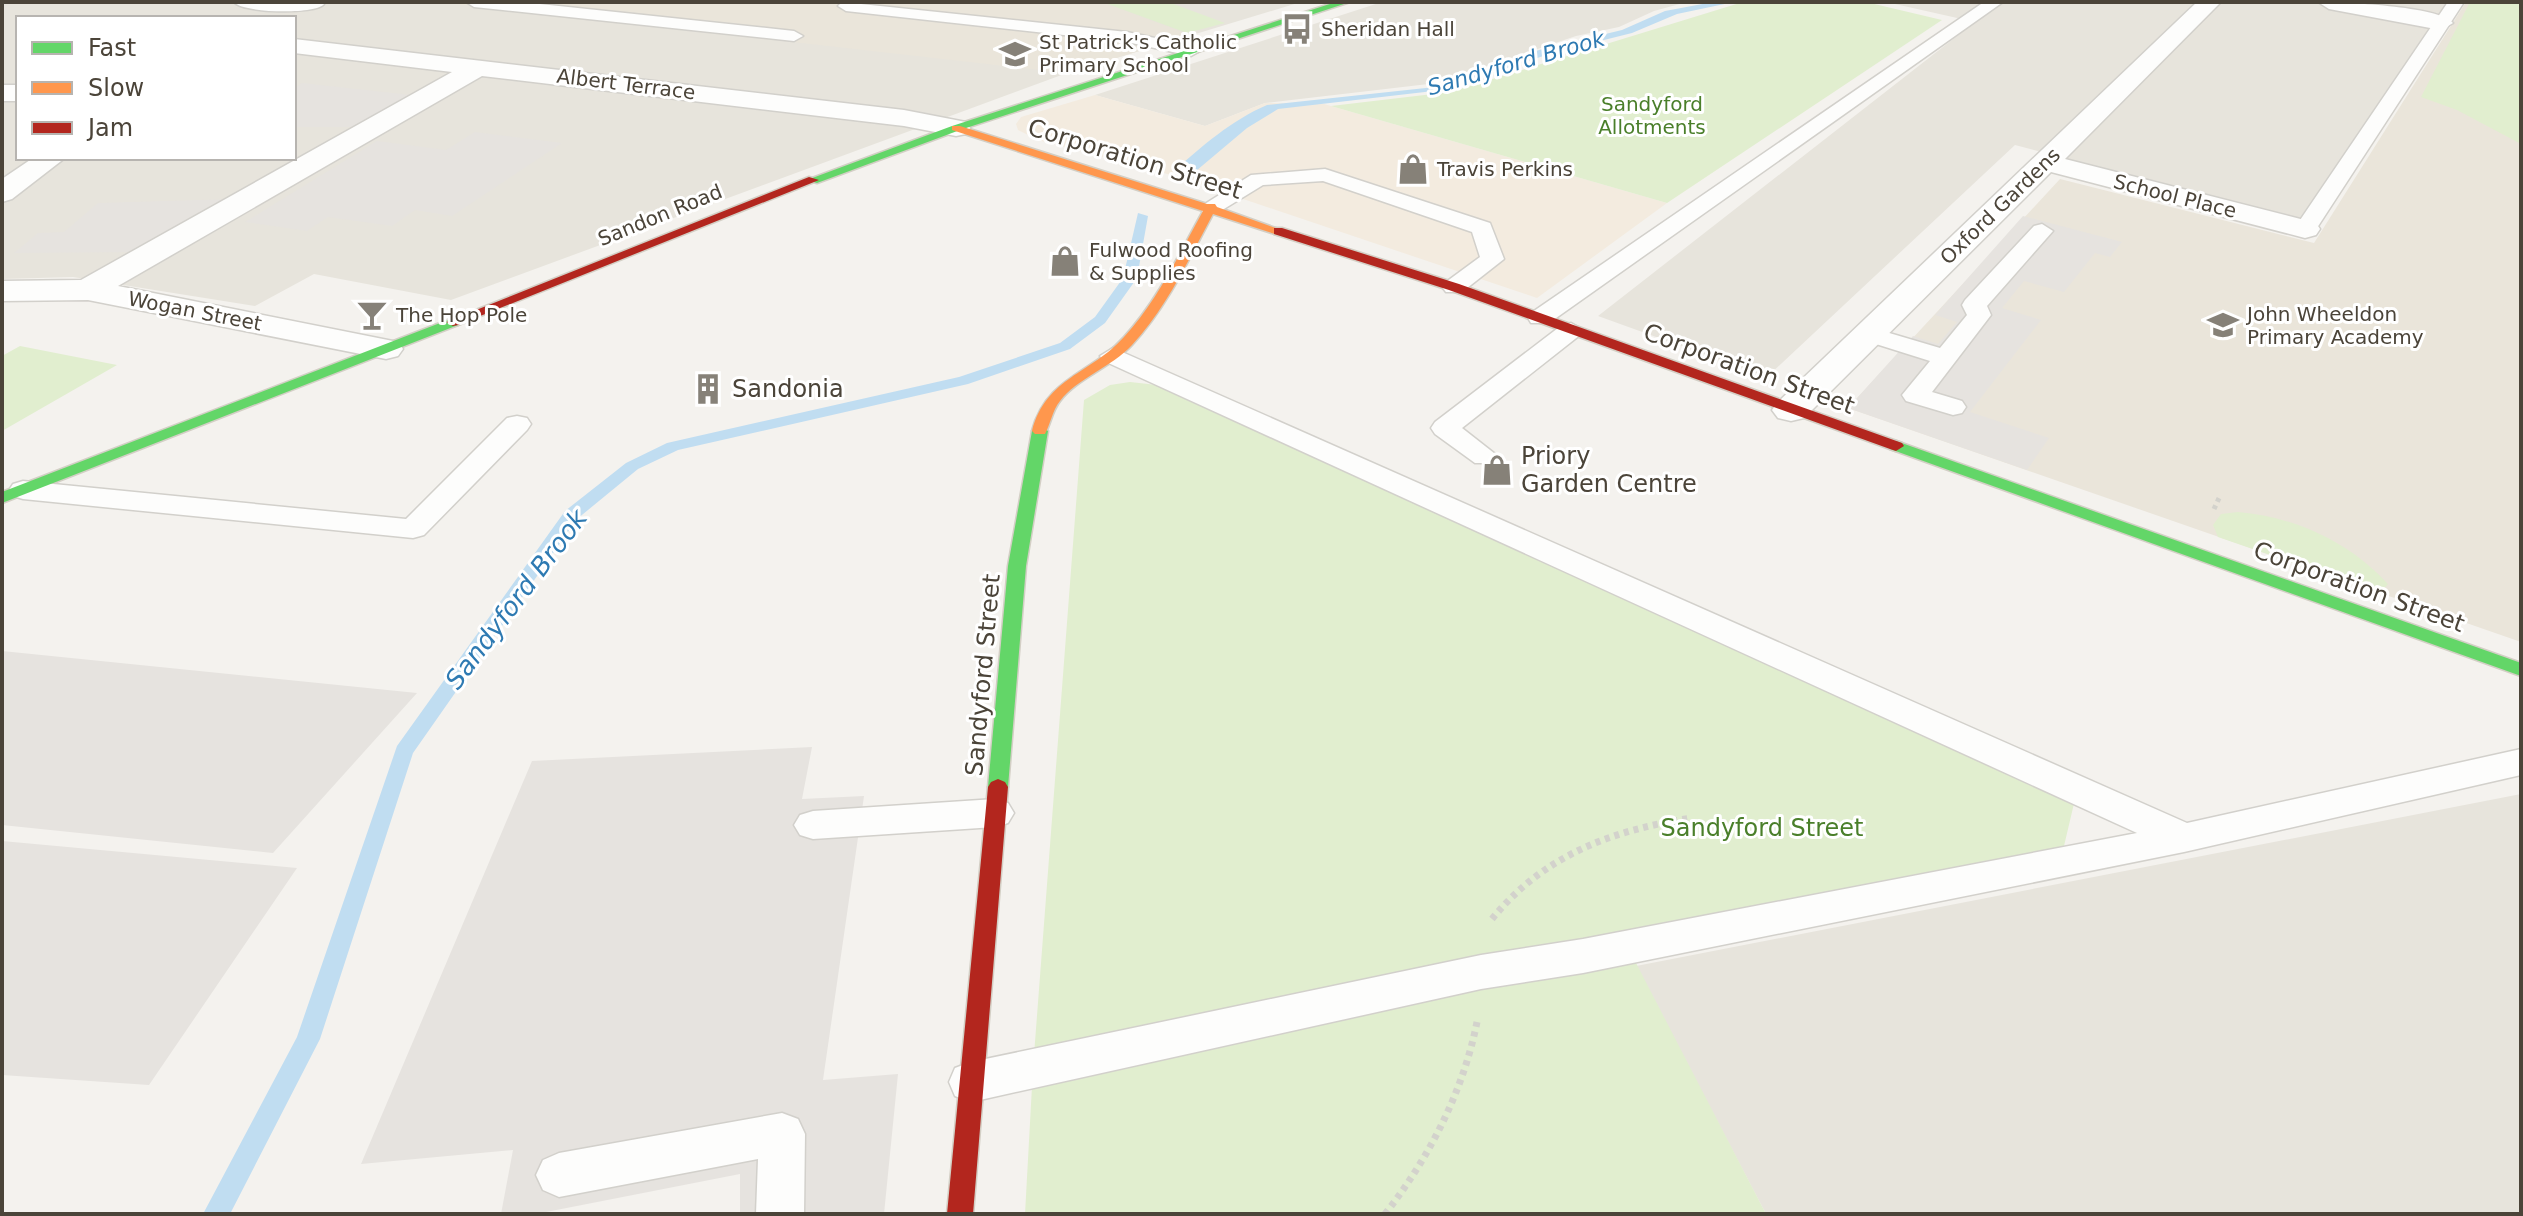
<svg xmlns="http://www.w3.org/2000/svg" width="2523" height="1216" font-family="'DejaVu Sans',sans-serif">
<style>
.residential{fill:#e7e4dc;fill-rule:evenodd}
.commercial{fill:#f3ebdf}
.education{fill:#eae5da}
.green{fill:#e1eecf}
.parking{fill:#e6e3df}
.water{fill:#c0ddf1}
.lines{fill:none;stroke-linecap:round;stroke-linejoin:round}
.stream{fill:#c0ddf1;fill-rule:evenodd}
.lane-casing{stroke:#d2d0cb;stroke-width:3}
.street-casing{stroke:#d2d0cb;stroke-width:3}
.fast-casing{stroke:#d3cfc5;stroke-width:3}
.slow-casing{stroke:#d3cfc5;stroke-width:3}
.jam-casing{stroke:#d3cfc5;stroke-width:3}
.path-far1{stroke:#d3d2cc;stroke-width:5;stroke-dasharray:4 4;stroke-linecap:butt}
.path{stroke:#d3d2cc;stroke-width:7;stroke-dasharray:5 5;stroke-linecap:butt}
.lane{fill:#fdfdfc;fill-rule:evenodd}
.street{fill:#fdfdfc;fill-rule:evenodd}
.fast{fill:#63d668;fill-rule:evenodd}
.slow{fill:#ff974d;fill-rule:evenodd}
.jam{fill:#b3261e;fill-rule:evenodd}
.labels{text-anchor:middle;dominant-baseline:central;stroke-width:6;stroke-linejoin:round;paint-order:stroke}
.far-poi-label{font-size:20px;fill:#4b4439;stroke:#fff;text-anchor:start}
.far-street-label{font-size:20px;fill:#4b4439;stroke:#fff}
.far-park-label{font-size:20px;fill:#4a7f2a;stroke:#fff}
.far-water-label{font-size:22px;font-style:italic;fill:#2e7ab2;stroke:#fff}
.street-label{font-size:24px;fill:#4b4439;stroke:#fff}
.poi-label{font-size:24px;fill:#4b4439;stroke:#fff;text-anchor:start}
.park-label{font-size:24px;fill:#4a7f2a;stroke:#fff}
.water-label{font-size:26px;font-style:italic;fill:#2e7ab2;stroke:#fff}
</style>
<rect width="100%" height="100%" fill="#f4f2ee"/>
<path class="residential" d="M2,2H1301L1067,73L451,300L314,274L255,306L73,277L2,279ZM18,18H294V158H18Z
M1382,2H1687L1654,11L1619,27L1576,36L1437,83L1265,103L1205,126L1095,95Z
M1886,2H2447L2303,221L2015,145L1767,377L1598,316L1975,22Z
M2521,794V1214H1766L1636,966Z"/>
<path class="commercial" d="M1095,95L1205,126L1265,103L1324,104L1667,203L1537,298L1175,176L1038,140L1018,130L1016,124L1021,117Z"/>
<path class="education" d="M438,2H1102L1191,35L1067,73Z
M2466,2H2521V642L1848,408L2060,179L2314,243Z"/>
<path class="green" d="M1102,2H1168L1225,23L1187,33Z
M1743,2H1866L1942,20L1667,203L1331,106L1450,92Z
M2470,2H2521V144L2457,110L2421,97Z
M20,346L117,365L2,431V356Z
M1130,382L1157,385L2076,795L2064,846L1621,934L1766,1214H1025L1033,1068L1084,400L1110,385Z
M2238,512C2296,517 2349,542 2388,584L2380,593L2218,537L2213,525L2221,514Z"/>
<path class="parking" d="M302,83L411,95L357,127H294V89Z
M475,132L562,143L452,216L415,210L392,226L328,217L307,231L245,222L377,141L446,150Z
M234,199L143,252L14,253L38,233L64,232L98,203Z
M2023,216L2122,242L2110,257L2095,253L2064,292L2024,281L2002,308L2041,320L1970,412L2049,438L2027,470L1848,408L1913,336L1938,344L1957,322L1935,315Z
M2,651L417,693L273,853L2,825Z
M812,747L802,799L864,796L823,1080L898,1074L884,1214H740V1174L536,1214H501L513,1150L361,1164L532,761Z
M2,841L297,868L149,1085L2,1075Z"/>
<path class="water" d="M1713,2H1734L1677,14L1632,33L1552,53L1442,90L1278,109L1247,128L1190,176L1173,172C1202,146 1232,120 1267,105L1435,87L1539,50L1622,30L1665,11Z"/>
<g class="lines">
<path class="stream" d="M1138,213L1148,216L1137,278L1105,323L1070,349L968,384L678,450L638,469L577,519L413,753L320,1039L230,1214H203L297,1037L397,746L565,511L626,463L667,443L959,377L1060,343L1095,317L1123,278Z"/>
<defs>
<path id="lane" d="M466,2H521L794,31L803,36L794,41L474,7Z
M842,2L1127,32L1197,47L1200,51L1191,56L1127,42L846,11L838,6Z
M1984,2H2003L1549,323H1531L1528,318L1531,313Z
M2448,2H2464L2313,234H2297L2294,229Z
M1325,169L1490,223L1504,259L1462,292H1446L1442,287L1446,282L1480,257L1472,232L1323,181L1263,185L1219,212H1203L1200,207L1251,175Z
M2042,224L2053,231L1987,306L1991,315L1932,392L1962,401L1966,407L1962,413L1953,415L1906,401L1902,395L1930,361L1860,339L1857,334L1860,329L1869,327L1940,348L1967,315L1962,305L1965,300L2034,226Z
M1571,323L1583,330L1580,335L1462,428L1499,457L1495,463H1475L1435,434L1431,428L1435,422L1562,325Z
M1113,348L2187,823L2521,749V775L2184,852L1583,973L1481,989L971,1102L955,1096L949,1082L955,1068L971,1062L1481,955L1583,939L2137,833L1104,361L1100,356Z
M517,416L527,418L531,424L527,430L424,535L413,538L23,499L13,496L9,490L13,484L23,481L406,519L507,418Z
M995,799L1008,803L1014,813L1008,823L995,827L813,839L800,835L794,825L800,815L813,811Z
M782,1113L798,1119L805,1134L804,1214H756L758,1159L559,1197L543,1190L536,1175L543,1160L559,1153Z"/>
<path id="street" d="M234,2H323L324,4C316,15 242,13 234,2Z
M2197,2H2221L2065,159L2316,223L2320,229L2316,235L2305,238L2051,172L1804,418L1791,421L1778,418L1772,410L1778,402Z
M2318,2C2341,2 2440,6 2453,23L2441,30L2329,9Z
M294,39L904,110L966,122L970,128L966,134L956,136L904,126L482,76L118,286L398,342L403,349L398,356L386,359L88,300L2,301V281L81,280L452,72L294,53Z
M2,85H18V101H2Z
M33,158H65L12,199L2,202V179Z"/>
<path id="fast" d="M1336,2H1350L960,130L817,183L807,180L952,126Z
M453,318L458,319V325L2,503V492Z
M1040,426L1048,431L1026,566L1008,787L1005,792H991L988,787L1008,566L1032,431Z
M1896,441L2521,663V676L1890,449L1888,446L1890,443Z"/>
<path id="slow" d="M952,126H960L1207,204H1215L1217,207L1284,231L1278,235L1213,214C1189,259 1167,307 1132,345C1112,367 1076,379 1060,401C1052,411 1051,423 1045,434H1035L1032,431C1046,377 1091,374 1124,337C1158,300 1179,254 1203,211L952,130Z"/>
<path id="jam" d="M809,177L819,180L458,325L453,326L446,322Z
M1274,228H1282L1459,284L1902,443L1904,446L1896,451L1890,449L1449,290L1274,234Z
M998,779L1005,782L1008,787L973,1214H947L988,787L991,782Z"/>
</defs>
<use href="#lane" class="lane-casing"/>
<use href="#street" class="street-casing"/>
<use href="#fast" class="fast-casing"/>
<use href="#slow" class="slow-casing"/>
<use href="#jam" class="jam-casing"/>
<path class="path-far1" d="M2214,509L2220,496"/>
<path class="path" d="M1492,919C1544,855 1612,830 1692,818
M1385,1214C1429,1158 1463,1092 1477,1022"/>
<use href="#lane" class="lane"/>
<use href="#street" class="street"/>
<use href="#fast" class="fast"/>
<use href="#slow" class="slow"/>
<use href="#jam" class="jam"/>
</g>
<defs>
<symbol id="bus-bare" viewBox="-9 -9 18 18"><path d="M-5-6H5V4H4V6H2V4H-2V6H-4V4H-5ZM-3.5-4V0h7V-4ZM-3.5 1.2v1.5H-2V1.2ZM2 1.2v1.5H3.5V1.2Z" fill="#868178" stroke="#fff" stroke-width="2.5" paint-order="stroke"/></symbol>
<symbol id="school-bare" viewBox="-9 -9 18 18"><path d="M0-5L7-2L0 1L-7-2ZM-4 1L0 2.5L4 1V4Q0 6-4 4Z" fill="#868178" stroke="#fff" stroke-width="2.5" paint-order="stroke"/></symbol>
<symbol id="shop-bare" viewBox="-9 -9 18 18"><path d="M-5-2.5h2.3a2.7 3.5 0 0 1 5.4 0H5L5.5 6h-11ZM-1.5-2.5h3a1.5 2.3 0 0 0-3 0Z" fill="#868178" stroke="#fff" stroke-width="2.5" paint-order="stroke"/></symbol>
<symbol id="bar-bare" viewBox="-9 -9 18 18"><path d="M-6-5H6L.8 .8V4.5H3.5V6h-7V4.5H-.8V.8Z" fill="#868178" stroke="#fff" stroke-width="2.5" paint-order="stroke"/></symbol>
<symbol id="building-bare" viewBox="-9 -9 18 18"><path d="M-4-6H4V6H1V3H-1V6H-4ZM-2.5-4.3h1.7v1.8h-1.7ZM.8-4.3h1.7v1.8H.8ZM-2.5-1h1.7V.8h-1.7ZM.8-1h1.7V.8H.8Z" fill="#868178" stroke="#fff" stroke-width="2.5" paint-order="stroke"/></symbol>
</defs>
<g fill-rule="evenodd">
<use href="#bus-bare" x="1275" y="7" width="44" height="44"/>
<use href="#school-bare" x="993" y="32" width="44" height="44"/>
<use href="#shop-bare" x="1391" y="147" width="44" height="44"/>
<use href="#shop-bare" x="1043" y="239" width="44" height="44"/>
<use href="#bar-bare" x="350" y="293" width="44" height="44"/>
<use href="#school-bare" x="2201" y="303" width="44" height="44"/>
<use href="#building-bare" x="686" y="367" width="44" height="44"/>
<use href="#shop-bare" x="1475" y="448" width="44" height="44"/>
</g>
<g class="labels">
<g class="far-poi-label">
<text x="1321" y="29">Sheridan Hall</text>
<text x="1039" y="42">St Patrick's Catholic<tspan x="1039" dy="23">Primary School</tspan></text>
<text x="1437" y="169">Travis Perkins</text>
<text x="1089" y="250">Fulwood Roofing<tspan x="1089" dy="23">&amp; Supplies</tspan></text>
<text x="2247" y="314">John Wheeldon<tspan x="2247" dy="23">Primary Academy</tspan></text>
<text x="396" y="315">The Hop Pole</text>
</g>
<g class="far-street-label">
<text transform="translate(626 84) rotate(7)">Albert Terrace</text>
<text transform="translate(2175 196) rotate(14)">School Place</text>
<text transform="translate(2000 206) rotate(-44)">Oxford Gardens</text>
<text transform="translate(660 215) rotate(-22)">Sandon Road</text>
<text transform="translate(195 311) rotate(11)">Wogan Street</text>
</g>
<g class="far-park-label">
<text x="1652" y="104">Sandyford<tspan x="1652" dy="23">Allotments</tspan></text>
</g>
<g class="far-water-label">
<text transform="translate(1516 63) rotate(-16)">Sandyford Brook</text>
</g>
<g class="street-label">
<text transform="translate(1135 159) rotate(17)">Corporation Street</text>
<text transform="translate(1749 369) rotate(20)">Corporation Street</text>
<text transform="translate(2359 587) rotate(20)">Corporation Street</text>
<text transform="translate(983 675) rotate(-85)">Sandyford Street</text>
</g>
<g class="poi-label">
<text x="732" y="389">Sandonia</text>
<text x="1521" y="456">Priory<tspan x="1521" dy="28">Garden Centre</tspan></text>
</g>
<g class="park-label">
<text x="1762" y="828">Sandyford Street</text>
</g>
<g class="water-label">
<text transform="translate(516 599) rotate(-53)">Sandyford Brook</text>
</g>
</g>
<rect width="2523" height="1216" fill="none" stroke="#4b4439" stroke-width="8"/>
<rect x="16" y="16" width="280" height="144" fill="#ffffff" stroke="#b7b4b0" stroke-width="2"/>
<rect x="32" y="42" width="40" height="12" fill="#63d668" stroke="#b7b4b0" stroke-width="2"/>
<text x="88" y="56" font-size="24" fill="#4b4439">Fast</text>
<rect x="32" y="82" width="40" height="12" fill="#ff974d" stroke="#b7b4b0" stroke-width="2"/>
<text x="88" y="96" font-size="24" fill="#4b4439">Slow</text>
<rect x="32" y="122" width="40" height="12" fill="#b3261e" stroke="#b7b4b0" stroke-width="2"/>
<text x="88" y="136" font-size="24" fill="#4b4439">Jam</text>
</svg>
